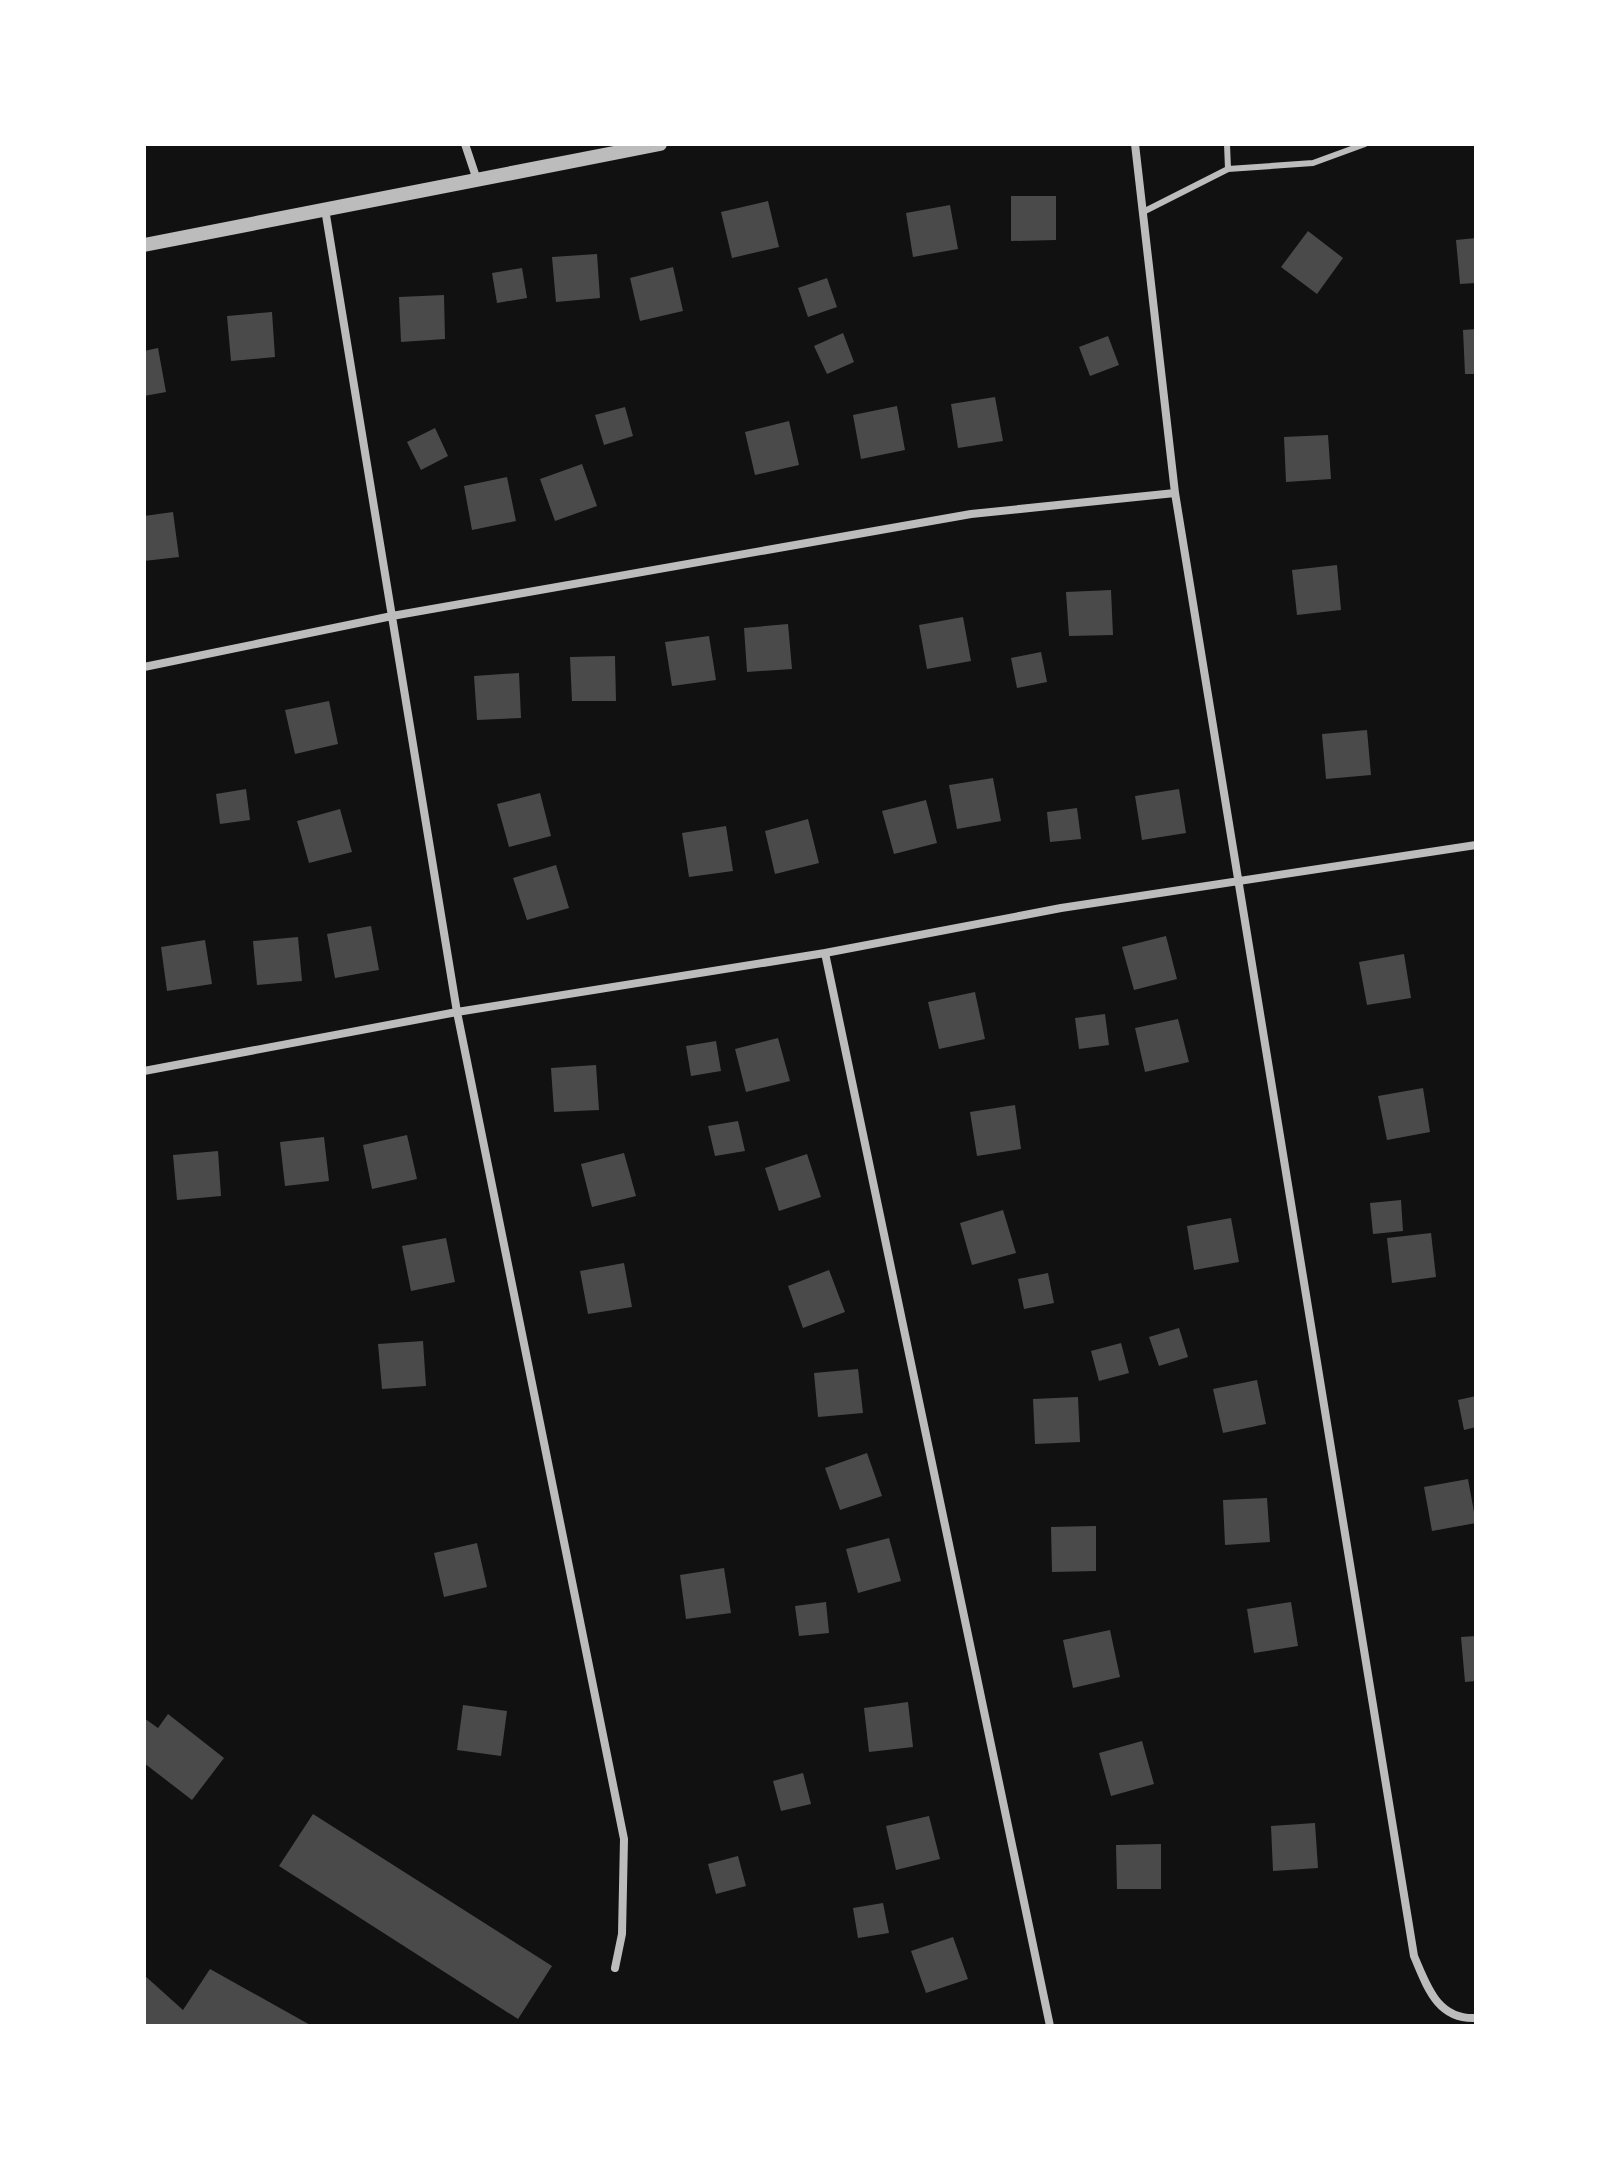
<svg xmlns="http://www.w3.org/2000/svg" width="1620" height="2170" font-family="'Sofia Sans Condensed',sans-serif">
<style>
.building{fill:#4a4a4a}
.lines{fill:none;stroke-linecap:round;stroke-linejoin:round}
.service{stroke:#bcbcbc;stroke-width:6}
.minor{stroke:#bcbcbc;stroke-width:8}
.tertiary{stroke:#bcbcbc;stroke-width:14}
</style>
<rect width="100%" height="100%" fill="#111"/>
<path class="building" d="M1011,196H1056V240L1011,241Z
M768,201L779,247L732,258L721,212Z
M950,205L958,249L913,257L906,213Z
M1308,231L1343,258L1317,294L1281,267Z
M1476,238V283L1460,284L1456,240Z
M597,254L600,298L556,302L552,257Z
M673,267L683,311L640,321L630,278Z
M522,268L527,298L497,303L492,273Z
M827,278L837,307L808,317L798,288Z
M444,295L445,339L401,342L399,297Z
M272,312L275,357L231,361L227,316Z
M1476,329V374H1465L1463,330Z
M843,333L854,362L827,374L814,346Z
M1108,336L1119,365L1090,376L1079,347Z
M158,348L166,392L144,396V351Z
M995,397L1003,441L958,448L951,404Z
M897,406L905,450L861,459L853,415Z
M625,407L633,436L604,445L595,415Z
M789,421L799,465L755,475L745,432Z
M435,428L448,456L421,470L407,442Z
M1328,435L1331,479L1286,482L1284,437Z
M582,464L597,506L555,521L540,479Z
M507,477L516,521L472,530L464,486Z
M173,512L179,557L144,561V516Z
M1337,565L1341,610L1297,615L1292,570Z
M1111,590L1113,635L1069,636L1066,592Z
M963,617L971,661L927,669L919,625Z
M788,624L792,669L747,672L744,628Z
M709,636L716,680L672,686L665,642Z
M1041,652L1047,682L1017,688L1011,658Z
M615,656L616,701H572L570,657Z
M519,673L521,718L477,720L474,676Z
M329,701L338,744L295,754L285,710Z
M1367,730L1371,775L1326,779L1322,734Z
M993,778L1001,821L957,829L949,785Z
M246,789L250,820L220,824L216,794Z
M1179,789L1186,833L1142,840L1135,796Z
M540,793L551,836L509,847L497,804Z
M926,800L937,843L894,854L882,811Z
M1077,808L1081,839L1050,842L1047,812Z
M340,809L352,852L309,863L297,821Z
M808,819L819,863L775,874L765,831Z
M726,826L733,871L689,877L682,833Z
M556,865L569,908L527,920L513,878Z
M371,926L379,970L335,978L327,934Z
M1166,936L1177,979L1134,990L1122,947Z
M298,937L302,981L257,985L253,941Z
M205,940L212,984L167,991L161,947Z
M1404,954L1411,998L1367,1005L1359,962Z
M975,992L985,1039L939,1049L928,1002Z
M1105,1014L1109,1045L1079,1049L1075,1018Z
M1178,1019L1189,1062L1145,1072L1135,1028Z
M778,1038L790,1081L746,1092L735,1049Z
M716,1041L721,1071L691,1076L686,1046Z
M596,1065L599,1110L554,1112L551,1068Z
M1423,1088L1430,1132L1387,1140L1378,1096Z
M1015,1105L1021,1149L977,1156L970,1112Z
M738,1121L745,1151L715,1156L708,1126Z
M407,1135L417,1179L372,1189L363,1145Z
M324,1137L329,1181L285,1186L280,1142Z
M218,1151L221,1196L177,1200L173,1155Z
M624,1153L636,1196L592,1207L581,1164Z
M807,1154L821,1197L779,1211L765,1168Z
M1401,1200L1403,1231L1373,1234L1370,1203Z
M1003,1210L1016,1253L972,1265L960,1223Z
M1231,1218L1239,1262L1194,1270L1187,1226Z
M1431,1233L1436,1277L1392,1283L1387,1238Z
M446,1238L455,1282L411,1291L402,1246Z
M624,1263L632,1307L588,1314L580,1271Z
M829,1270L845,1312L803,1328L788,1286Z
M1048,1273L1054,1303L1024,1309L1018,1279Z
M1179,1328L1188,1357L1159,1366L1149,1337Z
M423,1341L426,1386L382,1389L378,1344Z
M1121,1343L1129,1373L1099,1381L1091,1351Z
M858,1369L863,1413L818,1417L814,1373Z
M1257,1380L1266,1424L1223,1433L1213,1389Z
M1476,1396V1427L1464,1430L1458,1400Z
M1078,1397L1080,1442L1035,1444L1033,1399Z
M867,1453L882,1496L840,1510L825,1468Z
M1468,1479L1476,1523L1432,1531L1424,1487Z
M1267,1498L1270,1542L1225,1545L1223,1500Z
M1096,1526V1571L1052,1572L1051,1527Z
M889,1538L901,1581L858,1593L846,1549Z
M477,1543L487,1587L444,1597L434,1553Z
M724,1568L731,1613L686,1619L680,1575Z
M826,1602L829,1633L799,1636L795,1606Z
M1291,1602L1298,1646L1254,1653L1247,1609Z
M1110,1630L1120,1677L1073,1688L1063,1640Z
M1476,1636V1681L1465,1682L1461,1637Z
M908,1702L913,1747L869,1752L864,1708Z
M463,1705L507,1711L501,1756L457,1750Z
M168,1714L224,1758L192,1800L144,1763V1718L158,1728Z
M1142,1741L1154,1784L1111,1796L1099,1753Z
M803,1773L811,1804L781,1811L773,1781Z
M313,1814L552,1966L518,2019L279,1866Z
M929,1816L940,1859L896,1870L886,1826Z
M1315,1823L1318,1868L1273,1871L1271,1826Z
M1161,1844V1889H1117L1116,1845Z
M738,1856L746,1886L716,1894L708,1864Z
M883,1903L889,1933L858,1938L853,1908Z
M953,1937L968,1979L926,1993L911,1951Z
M210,1969L312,2026H144V1975L183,2010Z"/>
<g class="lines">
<path class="service" d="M1227,144L1228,169
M1143,212L1228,169L1313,163L1365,144"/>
<path class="minor" d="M465,144L477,180
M1135,144L1175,493L1414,1956C1427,1986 1437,2020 1476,2018
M325,209L457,1012L624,1839L622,1934L615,1968
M144,667L392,616L971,514L1175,493
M825,953L1050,2026
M144,1071L457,1012L825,953L1061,908L1476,845"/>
<path class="tertiary" d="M144,245L660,144"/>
</g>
<rect width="1620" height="2170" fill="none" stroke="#ffffff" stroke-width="292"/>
</svg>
